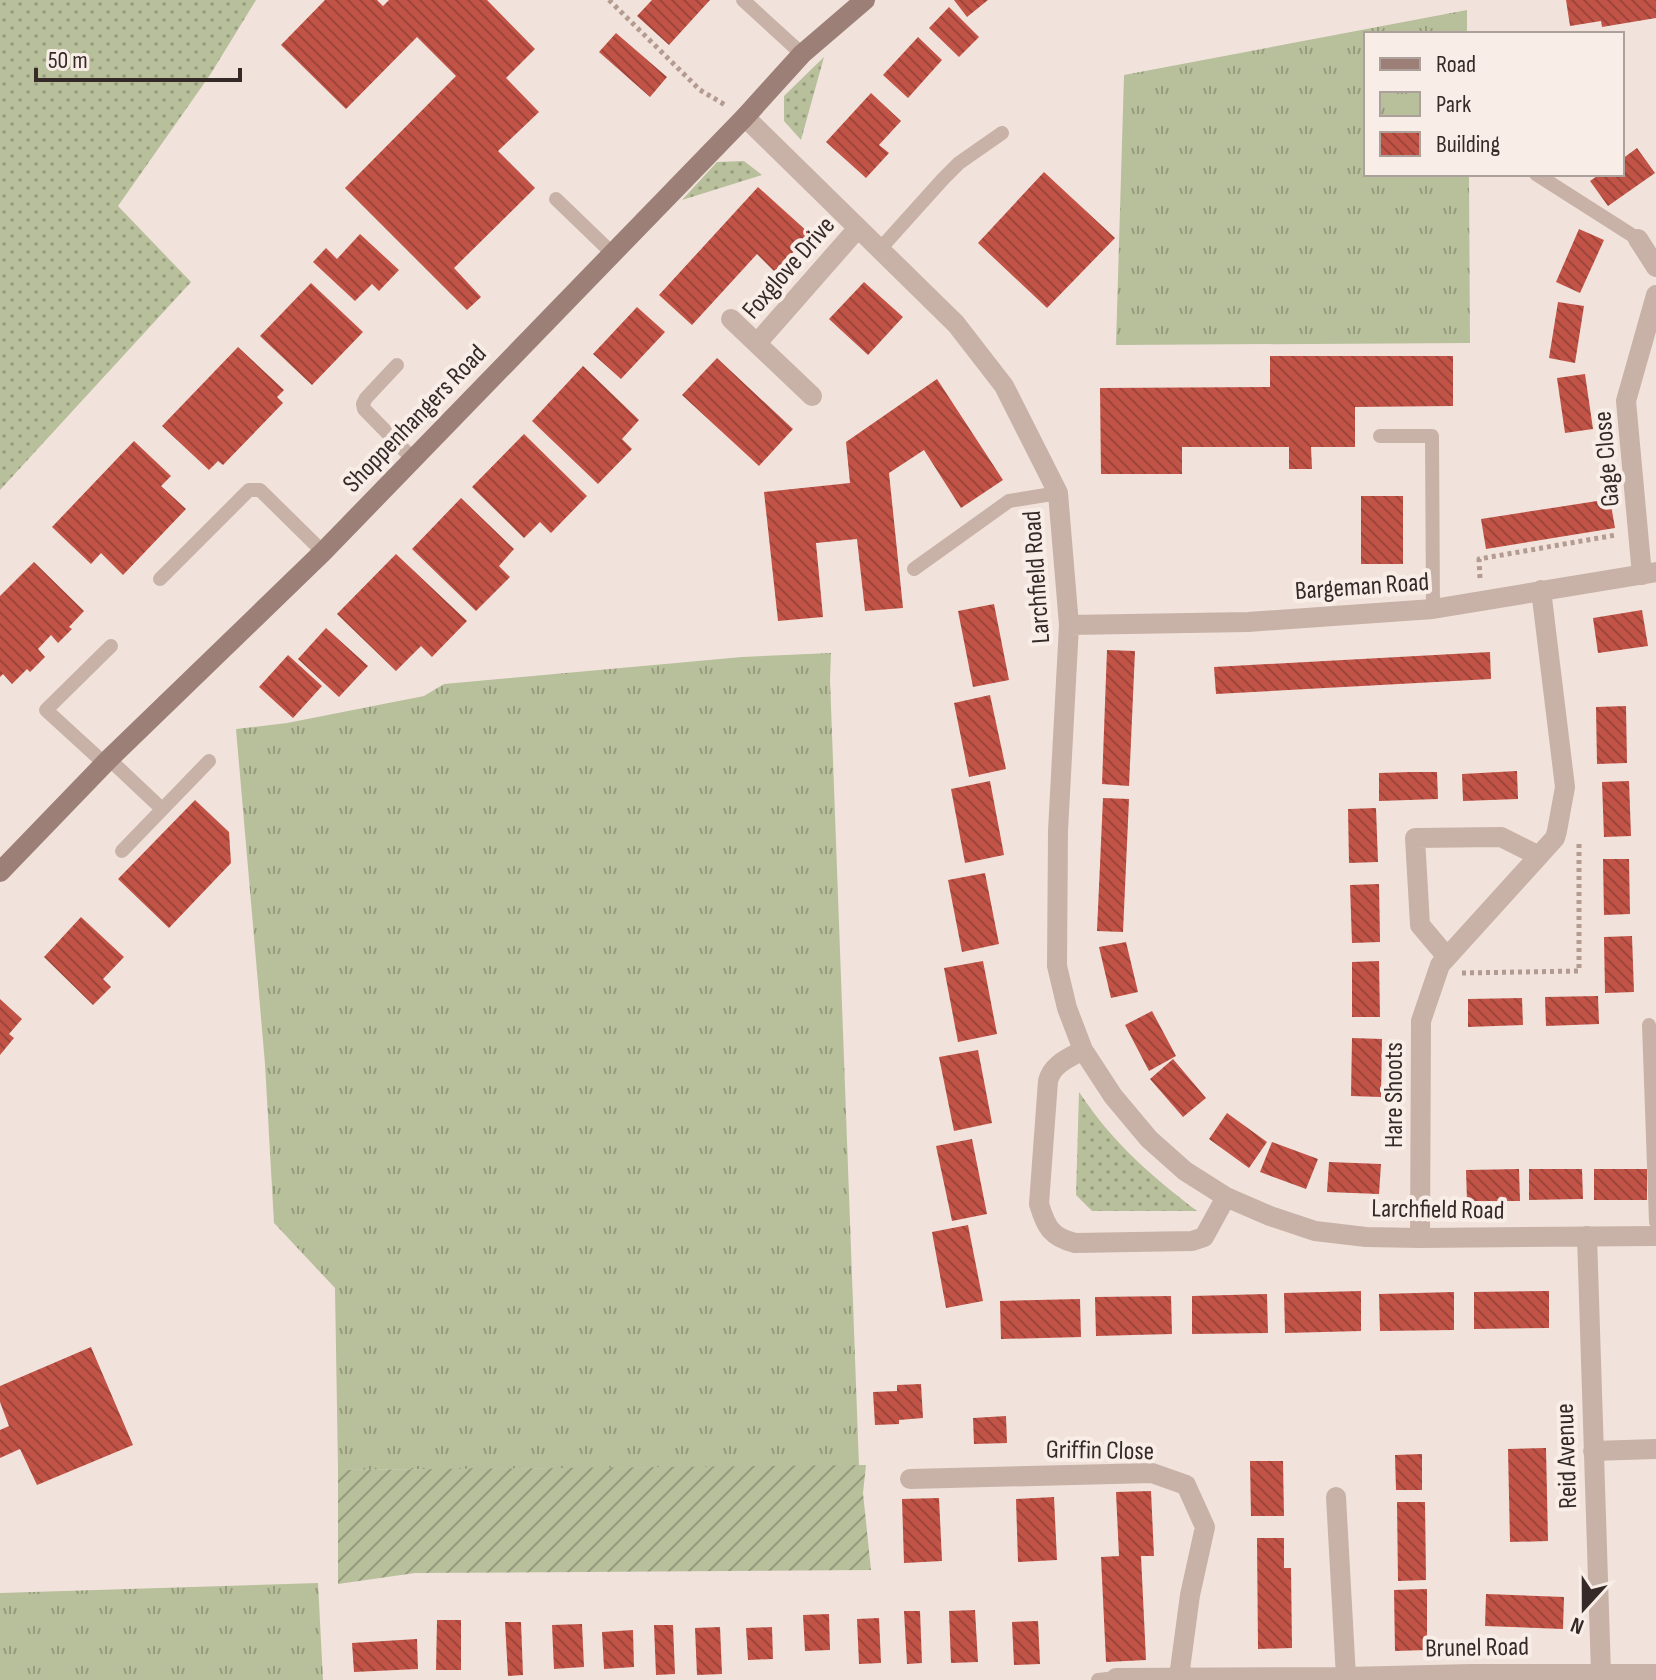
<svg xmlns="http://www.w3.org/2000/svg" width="1656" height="1680" font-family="'Sofia Sans Condensed',sans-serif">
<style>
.grass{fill:url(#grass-dots)}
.park{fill:url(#park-tufts)}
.garden{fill:url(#garden-furrows)}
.building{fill:url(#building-back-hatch)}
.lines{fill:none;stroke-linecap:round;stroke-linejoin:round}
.path{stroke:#b49b91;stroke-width:5;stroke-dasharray:4 4;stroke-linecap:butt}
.lane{stroke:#c8b2a7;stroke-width:14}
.street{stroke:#c8b2a7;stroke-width:20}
.secondary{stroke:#9c8078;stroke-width:20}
.labels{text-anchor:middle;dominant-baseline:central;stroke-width:8;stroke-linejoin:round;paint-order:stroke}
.street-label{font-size:26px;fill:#352a27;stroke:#f9eee7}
</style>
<defs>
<pattern id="grass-dots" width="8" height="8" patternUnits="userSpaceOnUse" patternTransform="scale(2)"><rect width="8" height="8" fill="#b8bf9b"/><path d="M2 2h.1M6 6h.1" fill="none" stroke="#969b7e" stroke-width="1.8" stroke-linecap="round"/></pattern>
<pattern id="park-tufts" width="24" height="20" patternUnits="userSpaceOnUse" patternTransform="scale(2)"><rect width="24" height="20" fill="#b8bf9b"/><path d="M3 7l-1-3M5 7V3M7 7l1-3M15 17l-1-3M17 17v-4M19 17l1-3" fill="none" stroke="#969b7e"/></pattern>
<pattern id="garden-furrows" width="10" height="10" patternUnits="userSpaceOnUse" patternTransform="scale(2)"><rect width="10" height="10" fill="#b8bf9b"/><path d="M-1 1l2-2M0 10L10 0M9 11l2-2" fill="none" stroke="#969b7e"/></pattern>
<pattern id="building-back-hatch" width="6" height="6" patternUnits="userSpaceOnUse" patternTransform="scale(2)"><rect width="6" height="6" fill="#c25347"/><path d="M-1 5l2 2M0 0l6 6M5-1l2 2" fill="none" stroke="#9e453b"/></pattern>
</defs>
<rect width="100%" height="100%" fill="#f1e3db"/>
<path class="grass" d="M0,0H256L210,75L118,206L191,282L0,490Z
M824,57L801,140L784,121V96Z
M744,161L762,175L682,200L717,162Z
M1079,1092C1113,1143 1149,1174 1197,1211H1092L1076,1195Z"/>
<path class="park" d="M1467,10V34H1366V174H1469L1470,343L1116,345L1124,75Z
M831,653L830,679L859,1466L338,1470L335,1288L274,1223L265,1064L236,729L287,723L424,696L444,684L742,657Z
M318,1583L323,1680H0V1593Z"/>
<path class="garden" d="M866,1465L863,1493L871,1570L415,1573L338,1584V1470Z"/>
<path class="building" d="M325,0H377L383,6L389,0H487L535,49L506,78L539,112L498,151L535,188L454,268L481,297L467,310L345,188L456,76L417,37L346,109L281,45Z
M652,0H710L669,45L637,16Z
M954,0H988L967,17Z
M1566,0H1656V18L1602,27L1601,21L1570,26Z
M949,7L979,37L959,57L929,28Z
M616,33L667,77L650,97L599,52Z
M918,37L942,60L908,98L883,75Z
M871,93L901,121L879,145L889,153L866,178L826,142Z
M1637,148L1655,173L1608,206L1590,181L1600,174H1622V159Z
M1044,172L1115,238L1047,308L978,243Z
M758,187L810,234L775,272L757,254L692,325L659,295Z
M1579,229L1604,240L1580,293L1556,282Z
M360,234L399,270L379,291L372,284L355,301L313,262L326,248L337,259Z
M864,282L903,317L868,355L829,319Z
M311,283L363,332L312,385L260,336Z
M1558,302L1584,306L1575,363L1549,358Z
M637,307L665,332L621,379L593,354Z
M238,347L284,390L277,397L283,403L223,465L218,461L209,470L162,426Z
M1270,356H1453V406L1355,407V447H1311L1312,469H1289V447H1182V474H1101L1100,388L1270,387Z
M717,358L793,429L759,466L682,395Z
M583,366L639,420L622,439L632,449L598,484L532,421Z
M1585,374L1593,429L1565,433L1557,378Z
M937,379L1003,480L961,508L924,450L889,473L903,608L865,611L857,539L816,543L823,617L778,621L764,492L850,483L846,442Z
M524,434L587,496L551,533L540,522L524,538L472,487Z
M134,441L171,476L161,486L186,509L123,575L101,553L91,564L52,527Z
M1361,496H1403V564H1361Z
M461,498L514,549L499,566L510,577L476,611L412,549Z
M1610,499L1615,528L1486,549L1481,519Z
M396,554L467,621L432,657L421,646L396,671L337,614Z
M34,562L84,611L69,627L72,629L58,643L51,635L38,649L45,657L30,672L27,669L12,684L3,674L0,677V596Z
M994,604L1009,680L973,687L958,611Z
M1642,610L1648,646L1598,653L1593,618Z
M326,628L368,666L339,697L298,659Z
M1107,650L1135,651L1129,786L1102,784Z
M1490,652L1491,679L1216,694L1214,667Z
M288,655L322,686L293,718L259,687Z
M990,695L1006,769L969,777L954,703Z
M1626,706L1627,763L1597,764L1596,707Z
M1517,771L1518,799L1463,801L1462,774Z
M1410,772H1437L1438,799L1379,801V773Z
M990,781L1004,855L965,863L951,789Z
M1629,781L1631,836L1604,837L1602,782Z
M1103,798L1129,799L1123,932L1097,931Z
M195,800L229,832L231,863L169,928L118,879Z
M1376,808L1378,862L1349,863L1348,809Z
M1603,859H1629L1630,914L1604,915Z
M985,873L999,944L962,952L948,880Z
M1379,884L1380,942L1352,943L1350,885Z
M81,917L124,957L103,979L111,987L93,1005L44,957Z
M1632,936L1634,992L1605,993L1604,937Z
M1126,942L1138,992L1111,998L1099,947Z
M983,961L997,1034L958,1042L944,968Z
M1379,961L1380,1017H1352V962Z
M1598,996L1599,1024L1546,1026L1545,997Z
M1522,998L1523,1025L1468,1027V999Z
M0,999L22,1019L9,1034L14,1038L0,1055Z
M1152,1011L1176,1056L1149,1071L1125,1025Z
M1352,1038L1382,1039L1381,1097L1351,1096Z
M978,1050L992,1123L954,1131L939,1057Z
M1173,1059L1206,1098L1183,1117L1150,1079Z
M1227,1113L1267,1142L1249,1168L1209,1139Z
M972,1139L987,1214L952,1221L936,1146Z
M1272,1142L1318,1159L1306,1189L1260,1172Z
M1329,1162L1381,1164L1379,1194L1327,1192Z
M1519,1169L1520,1201H1467L1466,1170Z
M1529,1169H1582L1583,1199L1529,1200Z
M1594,1169H1647V1200H1594Z
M968,1225L983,1301L946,1308L932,1232Z
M1361,1291V1331L1285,1333L1284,1293Z
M1549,1291V1328L1474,1329V1292Z
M1454,1292V1330L1380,1331L1379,1294Z
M1267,1294L1268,1333L1192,1334V1296Z
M1171,1296L1172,1334L1096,1336L1095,1297Z
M1080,1299L1081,1337L1001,1339L1000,1301Z
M91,1347L133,1445L37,1485L20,1449L0,1458V1430L9,1426L0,1402V1386Z
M921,1384L923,1418L899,1420V1424L875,1425L873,1392L897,1391V1385Z
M1006,1416L1007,1443L974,1444L973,1418Z
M1546,1448L1548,1541L1510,1542L1508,1449Z
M1422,1454V1490H1396L1395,1455Z
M1250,1461H1283L1284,1516H1251Z
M1151,1491L1154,1556H1141L1146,1660L1106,1662L1101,1557L1119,1556L1116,1492Z
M1054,1497L1057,1560L1018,1562L1016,1499Z
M939,1498L942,1561L904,1563L902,1499Z
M1397,1502H1425L1426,1580L1398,1581Z
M1257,1538H1284V1568H1291L1292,1648L1258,1649Z
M1427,1589V1650L1395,1651L1394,1590Z
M1486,1594L1564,1597L1563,1629L1485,1626Z
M975,1610L978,1662L951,1663L949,1611Z
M904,1611H920L922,1663L907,1664Z
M829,1614L830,1650L805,1651L803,1615Z
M879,1618L881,1663L859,1664L857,1619Z
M437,1620H461V1670H436Z
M1038,1621L1040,1664L1014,1665L1012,1622Z
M505,1622H521L523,1675L508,1676Z
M582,1624L584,1667L554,1669L552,1625Z
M654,1625H673L675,1674L656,1675Z
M720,1627L722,1674L697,1675L695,1628Z
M772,1627L773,1659L748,1660L746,1628Z
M633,1630L634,1667L604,1669L602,1632Z
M417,1639L418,1669L354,1672L352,1643Z"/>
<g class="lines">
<path class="path" d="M609,0L700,90L727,106
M1480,578L1479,559L1616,535
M1462,973L1579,971V841"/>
<path class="lane" d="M743,0L802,54
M1536,174L1638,239
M556,199L612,253
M880,249L943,179L959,163L1002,133
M397,365L366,398L363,404L364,409L413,459
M1380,436H1432L1433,609
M914,569L1009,501L1058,493
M160,579L249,490H260L323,552
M109,759L162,809
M105,764L46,710L111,646
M122,851L209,761
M1649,1025L1656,1222
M1098,1680L1116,1678"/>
<path class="street" d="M745,117L956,324L1004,386L1058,493L1069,625L1058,831L1057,966L1067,1008L1083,1050L1113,1096L1149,1139L1185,1171L1226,1197L1270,1216L1315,1231L1366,1237L1420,1238L1656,1236
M1638,239L1656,267
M731,319L812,396
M758,342L858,228
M1642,575L1626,401L1656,295
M1069,625L1248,622L1433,609L1656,572
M1447,957L1420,925L1415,838L1501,837L1539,856
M1083,1050C1069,1058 1052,1064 1048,1081L1039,1204C1046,1227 1051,1237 1075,1243L1192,1241L1204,1237L1226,1197
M1587,1236L1601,1673
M1420,1238L1421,1021L1440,965L1555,838L1557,831L1565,787L1541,590
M1593,1451L1656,1449
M910,1479L1152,1473L1186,1485L1205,1527L1190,1595L1179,1677
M1336,1497L1346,1677
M1116,1678L1346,1677L1471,1674H1656"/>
<path class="secondary" d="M0,872L109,759L323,552L745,117L802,54L865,0"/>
</g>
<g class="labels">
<g class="street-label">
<text transform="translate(789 268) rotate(-49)">Foxglove Drive</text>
<text transform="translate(415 419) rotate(-46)">Shoppenhangers Road</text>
<text transform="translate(1607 459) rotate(-95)">Gage Close</text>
<text transform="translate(1037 577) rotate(-94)">Larchfield Road</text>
<text transform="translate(1362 587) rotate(-4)">Bargeman Road</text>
<text transform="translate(1394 1095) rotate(-90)">Hare Shoots</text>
<text transform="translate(1438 1210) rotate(1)">Larchfield Road</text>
<text transform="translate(1100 1451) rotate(1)">Griffin Close</text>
<text transform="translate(1567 1456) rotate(-92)">Reid Avenue</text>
<text transform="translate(1477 1648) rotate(-1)">Brunel Road</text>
</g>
</g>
<rect x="1364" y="32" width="260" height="144" fill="#f9eee7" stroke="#aba09a" stroke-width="2"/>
<rect x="1380" y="58" width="40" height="12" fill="#9c8078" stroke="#aba09a" stroke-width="2"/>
<text x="1436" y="72" font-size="24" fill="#352a27">Road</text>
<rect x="1380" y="92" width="40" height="24" fill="url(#park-tufts)" stroke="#aba09a" stroke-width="2"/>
<text x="1436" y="112" font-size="24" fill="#352a27">Park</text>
<rect x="1380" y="132" width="40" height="24" fill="url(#building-back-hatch)" stroke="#aba09a" stroke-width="2"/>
<text x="1436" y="152" font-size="24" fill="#352a27">Building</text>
<g transform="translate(1584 1608) rotate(201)" stroke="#f9eee7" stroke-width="6" paint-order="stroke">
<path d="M0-6L14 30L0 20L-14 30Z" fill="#352a27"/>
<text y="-12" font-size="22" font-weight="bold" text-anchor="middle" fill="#352a27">N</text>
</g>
<path d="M36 68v12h204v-12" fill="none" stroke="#352a27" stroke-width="4"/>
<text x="48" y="68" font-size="24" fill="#352a27" stroke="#f9eee7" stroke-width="6" paint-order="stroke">50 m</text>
</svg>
